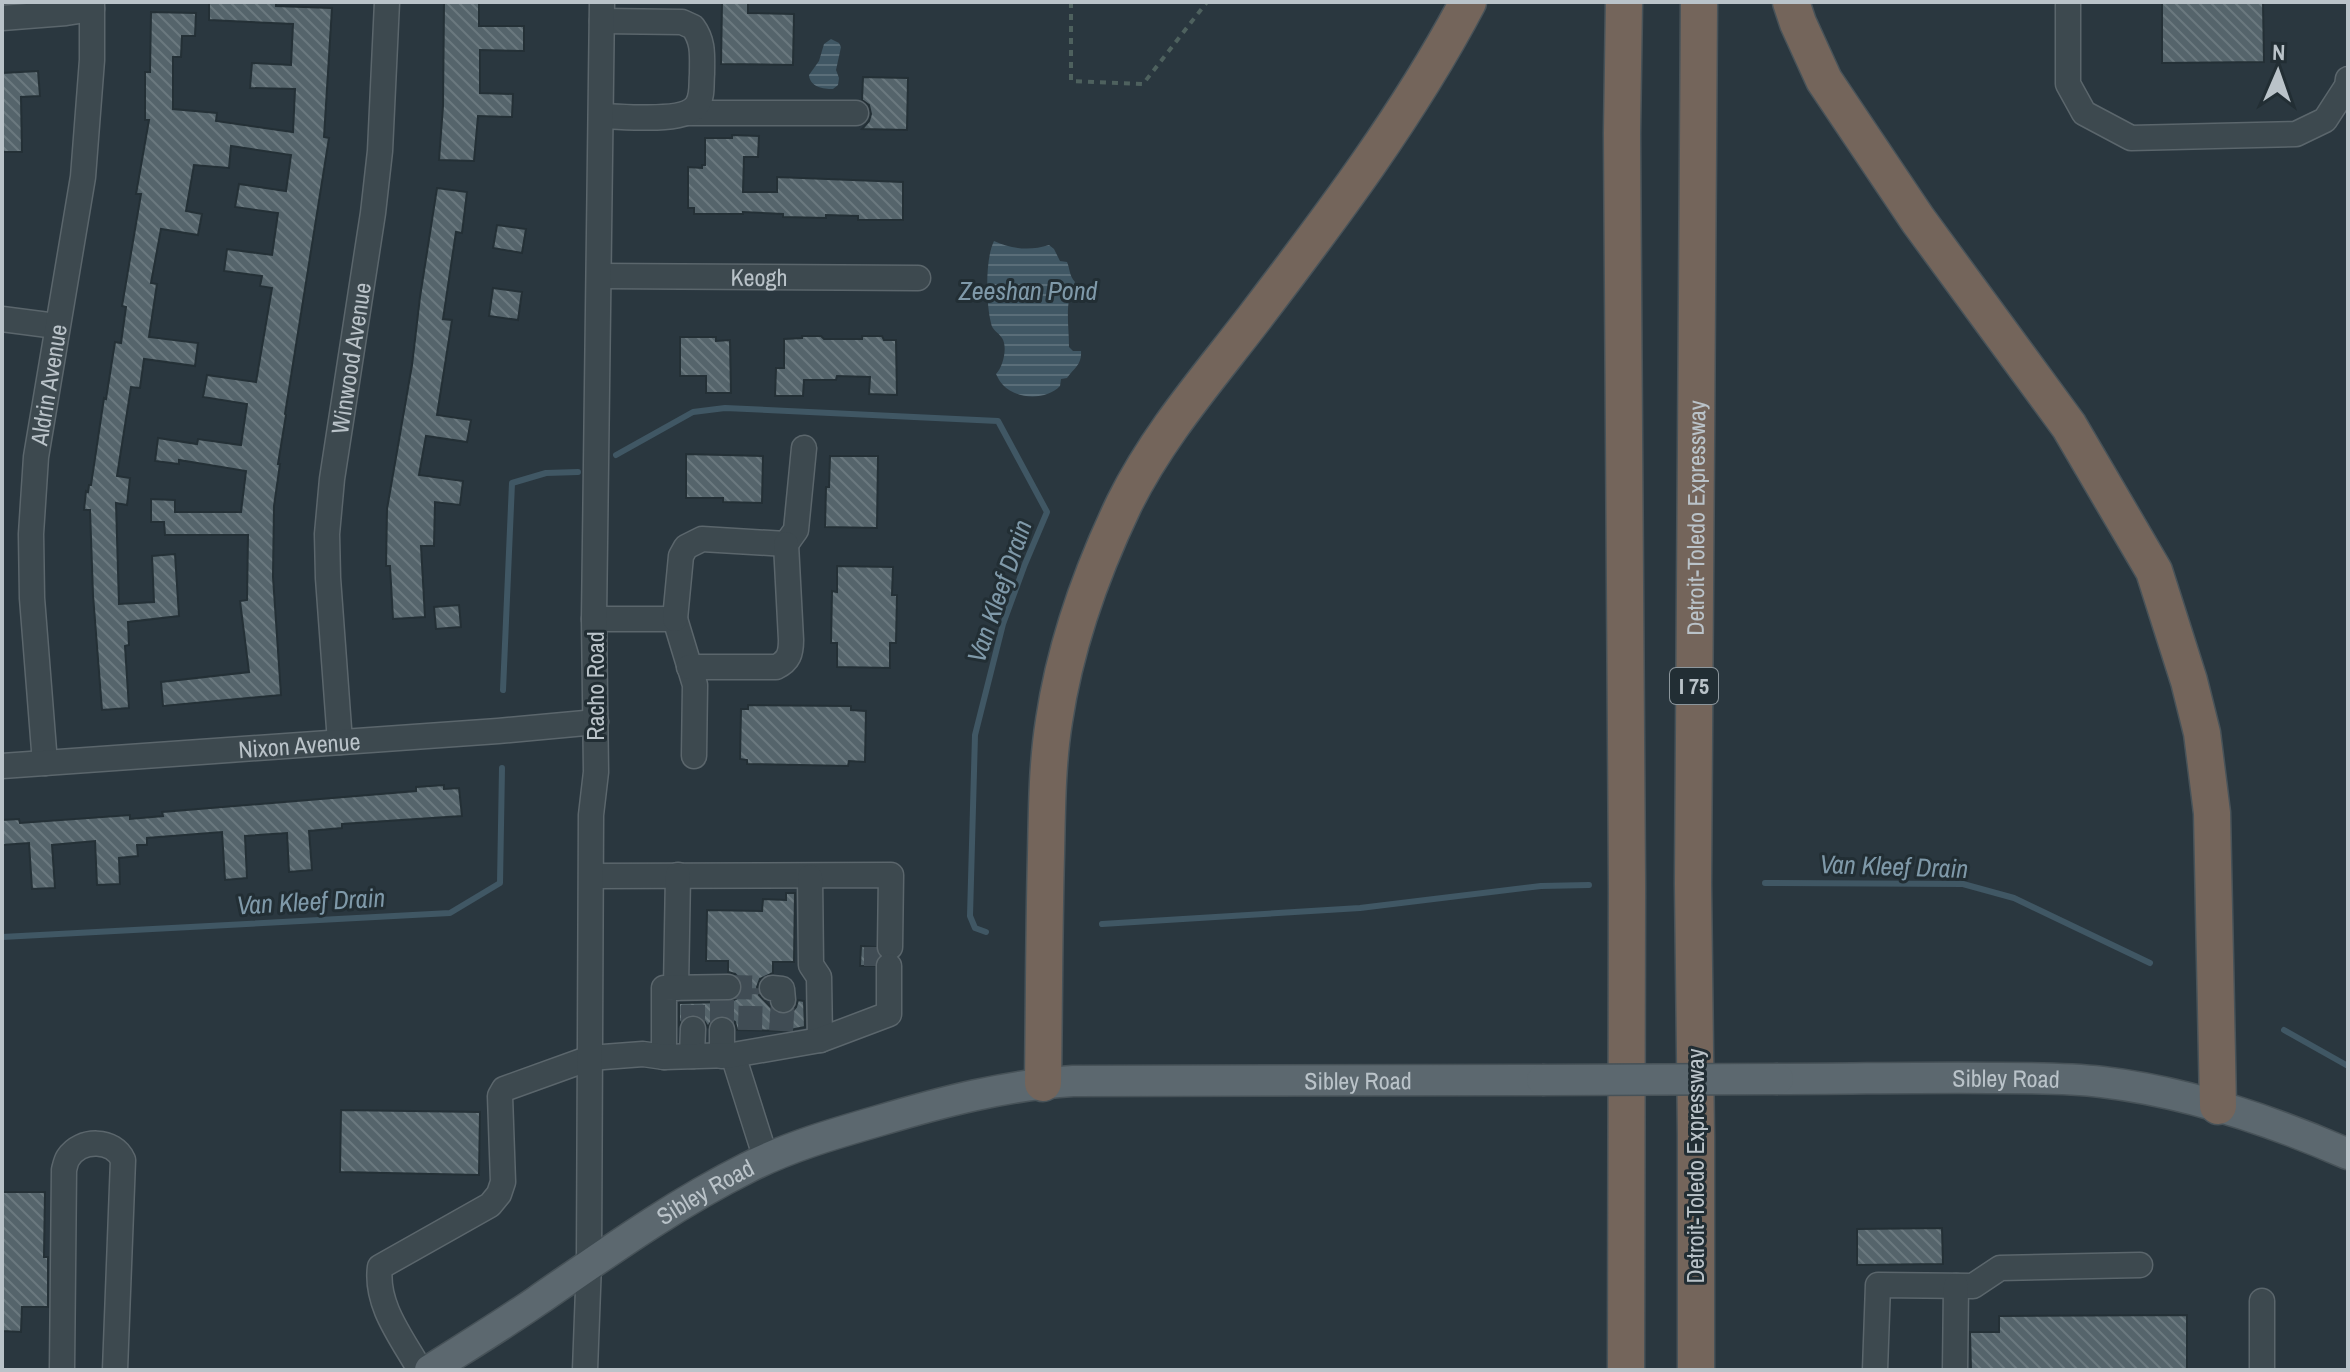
<svg xmlns="http://www.w3.org/2000/svg" width="2350" height="1372" font-family="'Archivo Narrow',sans-serif">
<style>
.water{fill:url(#water-rules)}
.lines{fill:none;stroke-linecap:round;stroke-linejoin:round}
.stream{stroke:#405764;stroke-width:6}
.building{fill:url(#building-back-hatch);stroke:#243036;stroke-width:2}
.minor-tunnel{stroke:#404c54;stroke-width:24;stroke-dasharray:24 12;stroke-linecap:butt}
.minor-casing{stroke:#5b666c;stroke-width:27}
.major-casing{stroke:#475258;stroke-width:33}
.highway-casing{stroke:#485359;stroke-width:39}
.path{stroke:#4e615e;stroke-width:4;stroke-dasharray:6 6;stroke-linecap:butt}
.minor{stroke:#3d494f;stroke-width:24}
.major{stroke:#5c686f;stroke-width:30}
.highway{stroke:#74655b;stroke-width:36}
.major-bridge-casing{stroke:#475258;stroke-width:33;stroke-linecap:butt}
.major-bridge{stroke:#5c686f;stroke-width:30}
.labels{text-anchor:middle;dominant-baseline:central;stroke-width:6;stroke-linejoin:round;paint-order:stroke}
.shield{fill:#222e34;stroke:#8c969c;stroke-width:2}
.shield-label{font-size:22px;font-weight:bold;fill:#bac3c9}
.street-label{font-size:24px;fill:#bac3c9;stroke:#222e34}
.water-label{font-size:26px;font-style:italic;fill:#7f99a9;stroke:#222e34}
</style>
<defs>
<pattern id="water-rules" width="6" height="5" patternUnits="userSpaceOnUse" patternTransform="scale(2)"><rect width="6" height="5" fill="#405764"/><path d="M0 2.5h6" fill="none" stroke="#5a6e79"/></pattern>
<pattern id="building-back-hatch" width="6" height="6" patternUnits="userSpaceOnUse" patternTransform="scale(2)"><rect width="6" height="6" fill="#55646b"/><path d="M-1 5l2 2M0 0l6 6M5-1l2 2" fill="none" stroke="#6b797f"/></pattern>
</defs>
<rect width="100%" height="100%" fill="#2a373f"/>
<path class="water" d="M831,39L839,43L841,47L836,70L839,78L838,85L833,89C823,89 810,87 809,75L819,61L824,44Z
M994,241C1012,249 1030,251 1049,245L1054,249L1060,261L1067,262C1070,269 1069,275 1075,282C1064,303 1069,324 1069,347L1073,351H1081C1082,365 1074,368 1067,378L1061,379L1060,386C1047,400 1017,400 1003,385C1000,382 998,378 996,374C1003,367 1008,347 1002,338C998,332 992,330 991,323C986,303 985,259 994,241Z"/>
<g class="lines">
<path class="stream" d="M616,455L693,412L725,408L998,421L1047,512L1025,564L1003,624L975,735L970,916L975,928L986,932
M503,690L512,483L546,473L578,472
M1765,883L1963,884L2014,898L2150,963
M1102,924L1360,908L1541,886L1589,885
M2,937L450,913L500,883L502,768
M2284,1030L2348,1066"/>
</g>
<path class="building" d="M209,2H276V6L332,8L324,137L329,138L285,414L286,415L278,464H280L274,506L273,577L281,695L163,706L161,682L249,672L240,601L247,600L248,535H165L164,522H151V499L175,500V512H241L246,471L179,460V464L155,461L158,438L197,444L198,439L241,445L247,404L203,397L207,375L256,382L272,288L260,286L262,276L224,271L227,249L272,255L278,213L235,207L239,184L286,191L291,155L231,146L229,168L194,165L186,211L202,214L198,235L161,229L151,283L157,284L149,337L198,343L195,366L144,359L140,388L131,387L117,476L130,478L127,505L116,503L119,604L154,602L152,556L175,554L179,616L128,622L129,645L125,646L129,708L102,710L93,595L90,510H84L86,491L88,492L89,485H91L104,398L106,399L115,342L121,343L126,307L122,306L141,194H136L149,120H145V72H150L151,12L196,13L195,36H182L181,57H173V109L217,113L216,121L293,132L295,89L250,88L252,63L291,65L293,24L209,20Z
M444,2H479V26H524V51L480,50V93L513,94L512,117L478,116L474,161L439,160L443,106Z
M722,2H748V13L794,14L793,65L721,64Z
M2162,2H2263L2264,62L2162,63Z
M38,71L40,96L21,97L22,152H2V73Z
M863,77L908,78L907,130L862,129L869,121L871,114L869,105L862,100Z
M732,135L759,136L758,157H744L743,192H777V177L903,182V220H858V216L826,215V218L783,217V214L743,212V214H694V208H688V167L702,168V165H705V138H732Z
M437,188L467,192L462,233L456,232L443,319L452,320L437,415L471,420L467,442L426,436L419,475L463,481L460,505L435,502L434,546H421L425,617L393,619L390,566H386L387,509L412,365L420,297Z
M497,225L526,229L522,253L493,248Z
M493,288L522,292L518,320L489,316Z
M802,336H821L824,339H862V336H882L884,340H896L897,395L869,394L870,377L837,376L836,380H804L803,396H775L776,368H784V339L802,338Z
M680,337H716V341L730,340L731,393H706V376H680Z
M686,454L763,456L762,503L723,502V498H686Z
M830,456H878L877,528L825,527L826,487H829Z
M837,566L893,567L892,595H897L896,643H890V668L837,667V643H831L832,591L837,592Z
M459,605L461,627L436,629L434,607Z
M748,705L851,706V710L866,711L865,762L849,761L848,766L747,764V760L740,759L741,709H748Z
M444,785V789L459,788L462,816L342,824V828L309,831L312,870L289,872L287,833L245,836L247,878L225,880L222,832L147,838V845H137L138,856L119,858L120,884L97,885L95,841L52,845L55,888L32,889L29,843L2,845V820L19,819L20,823L130,815V819L163,816L162,812L416,791V787Z
M786,893H795L794,962H773V973L760,979L757,987L759,995L777,1014L791,1013L796,1007L798,1000L804,1001L805,1027L785,1031L737,1030L735,1022L723,1015L714,1017L708,1027L702,1017L693,1014L685,1016L679,1025V1003L729,1002L736,999L743,988L740,979L735,974L728,972V961H706L707,910L762,911L763,899L786,900Z
M861,946L875,947L878,956L874,966H860Z
M341,1110L480,1112L479,1175L340,1172Z
M2,1192H45L44,1257H48V1307H22L21,1332L2,1331Z
M1942,1228L1943,1264L1857,1265V1229Z
M2187,1315V1370H1971L1970,1332H1999V1316Z"/>
<g class="lines">
<path class="minor-tunnel" d="M876,947V966
M728,987L772,988
M722,1000V1030
M693,1029V999
M750,1030L751,988
M781,1031L783,1000"/>
<defs>
<g id="minor">
<path d="M2068,2V84L2084,113L2131,138L2296,134L2325,120L2347,86L2348,79"/>
<path d="M2,18L66,13L92,9"/>
<path d="M688,113H856"/>
<path d="M601,116C623,116 685,124 697,105C703,96 701,84 702,74C702,56 704,42 693,27L682,22L602,21"/>
<path id="s1" d="M599,276L918,278"/>
<path d="M2,319L56,326"/>
<path d="M594,619H675L695,685L694,756"/>
<path d="M675,619L681,556L686,547L702,539L786,544L796,530L804,448"/>
<path d="M689,667H776C789,661 791,653 791,640L786,544"/>
<path id="s2" d="M340,742L328,578L327,534L332,479L373,213L380,151L387,2"/>
<path id="s3" d="M45,763L32,598L31,534L36,457L83,177L92,60V2"/>
<path id="s4" d="M2,766L498,731L596,722"/>
<path d="M592,876L891,875L890,947"/>
<path d="M810,877L811,965L819,977L820,1040"/>
<path d="M676,988L678,875"/>
<path d="M772,988L782,989L783,1000"/>
<path d="M733,1055L766,1159"/>
<path d="M692,1056L693,1029"/>
<path d="M722,1056V1030"/>
<path d="M664,1057V988L728,987"/>
<path d="M2262,1301V1370"/>
<path d="M62,1370L64,1170C65,1166 66,1161 68,1158C81,1138 114,1139 123,1160L115,1370"/>
<path d="M420,1370C402,1338 375,1305 380,1267L490,1205L499,1194L503,1182L500,1096L504,1089L590,1058L643,1054L664,1057L733,1055L820,1040L889,1014V966"/>
<path d="M585,1370L589,1263L591,815L596,772L594,619L602,2"/>
<path d="M1875,1370L1878,1285L1973,1286L2000,1268L2140,1265"/>
<path d="M1955,1370L1956,1286"/>
</g>
<g id="major">
<path id="s5" d="M1778,1079C1852,1079 1925,1077 1999,1078C2033,1078 2068,1078 2102,1082C2188,1092 2270,1120 2348,1154"/>
<path id="s6" d="M430,1370C466,1347 502,1325 537,1301C605,1254 673,1205 747,1168C788,1147 833,1134 878,1121C942,1102 1006,1085 1073,1081L1542,1080"/>
</g>
<g id="highway">
<path d="M1624,2L1622,133L1627,886L1626,1370"/>
<path d="M1791,2L1798,23L1824,80L1918,220L2069,426L2154,571L2189,681L2202,733L2212,813L2218,1106"/>
<path d="M1043,1083C1044,1007 1044,930 1046,854C1047,809 1047,765 1054,721C1065,646 1091,573 1124,504C1158,435 1209,377 1255,317C1332,216 1409,114 1468,2"/>
<path id="s7" d="M1696,1370V1136L1693,884L1699,2"/>
</g>
</defs>
<use href="#minor" class="minor-casing"/>
<use href="#major" class="major-casing"/>
<use href="#highway" class="highway-casing"/>
<path class="path" d="M1071,2V81L1143,84L1207,2"/>
<use href="#minor" class="minor"/>
<use href="#major" class="major"/>
<use href="#highway" class="highway"/>
<defs>
<path id="major-bridge" d="M1542,1080L1778,1079"/>
</defs>
<use href="#major-bridge" class="major-bridge-casing"/>
<use href="#major-bridge" class="major-bridge"/>
</g>
<g class="labels">
<rect class="shield" x="1670" y="668" width="48" height="36" rx="6"/>
<g class="shield-label">
<text x="1694" y="686">I 75</text>
</g>
<g class="street-label">
<text stroke="none"><textPath href="#s1" startOffset="160">Keogh</textPath></text>
<text stroke="none"><textPath href="#s2" startOffset="386">Winwood Avenue</textPath></text>
<text stroke="none"><textPath href="#s3" startOffset="380">Aldrin Avenue</textPath></text>
<text stroke="none"><textPath href="#s7" startOffset="852">Detroit-Toledo Expressway</textPath></text>
<text transform="translate(595 686) rotate(-90)">Racho Road</text>
<text stroke="none"><textPath href="#s4" startOffset="298">Nixon Avenue</textPath></text>
<text stroke="none"><textPath href="#s5" startOffset="228">Sibley Road</textPath></text>
<text stroke="none"><textPath href="#s6" startOffset="1000">Sibley Road</textPath></text>
<text transform="translate(1695 1166) rotate(-90)">Detroit-Toledo Expressway</text>
<text stroke="none"><textPath href="#s6" startOffset="328">Sibley Road</textPath></text>
</g>
<g class="water-label">
<text x="1028" y="290">Zeeshan Pond</text>
<text transform="translate(999 591) rotate(-71)">Van Kleef Drain</text>
<text transform="translate(1894 866) rotate(2)">Van Kleef Drain</text>
<text transform="translate(311 901) rotate(-3)">Van Kleef Drain</text>
</g>
</g>
<rect width="2350" height="1372" fill="none" stroke="#bac3c9" stroke-width="8"/>
<g transform="translate(2278 72) rotate(2)" stroke="#222e34" stroke-width="6" paint-order="stroke">
<path d="M0-6L14 30L0 20L-14 30Z" fill="#bac3c9"/>
<text y="-12" font-size="22" font-weight="bold" text-anchor="middle" fill="#bac3c9">N</text>
</g>
</svg>
